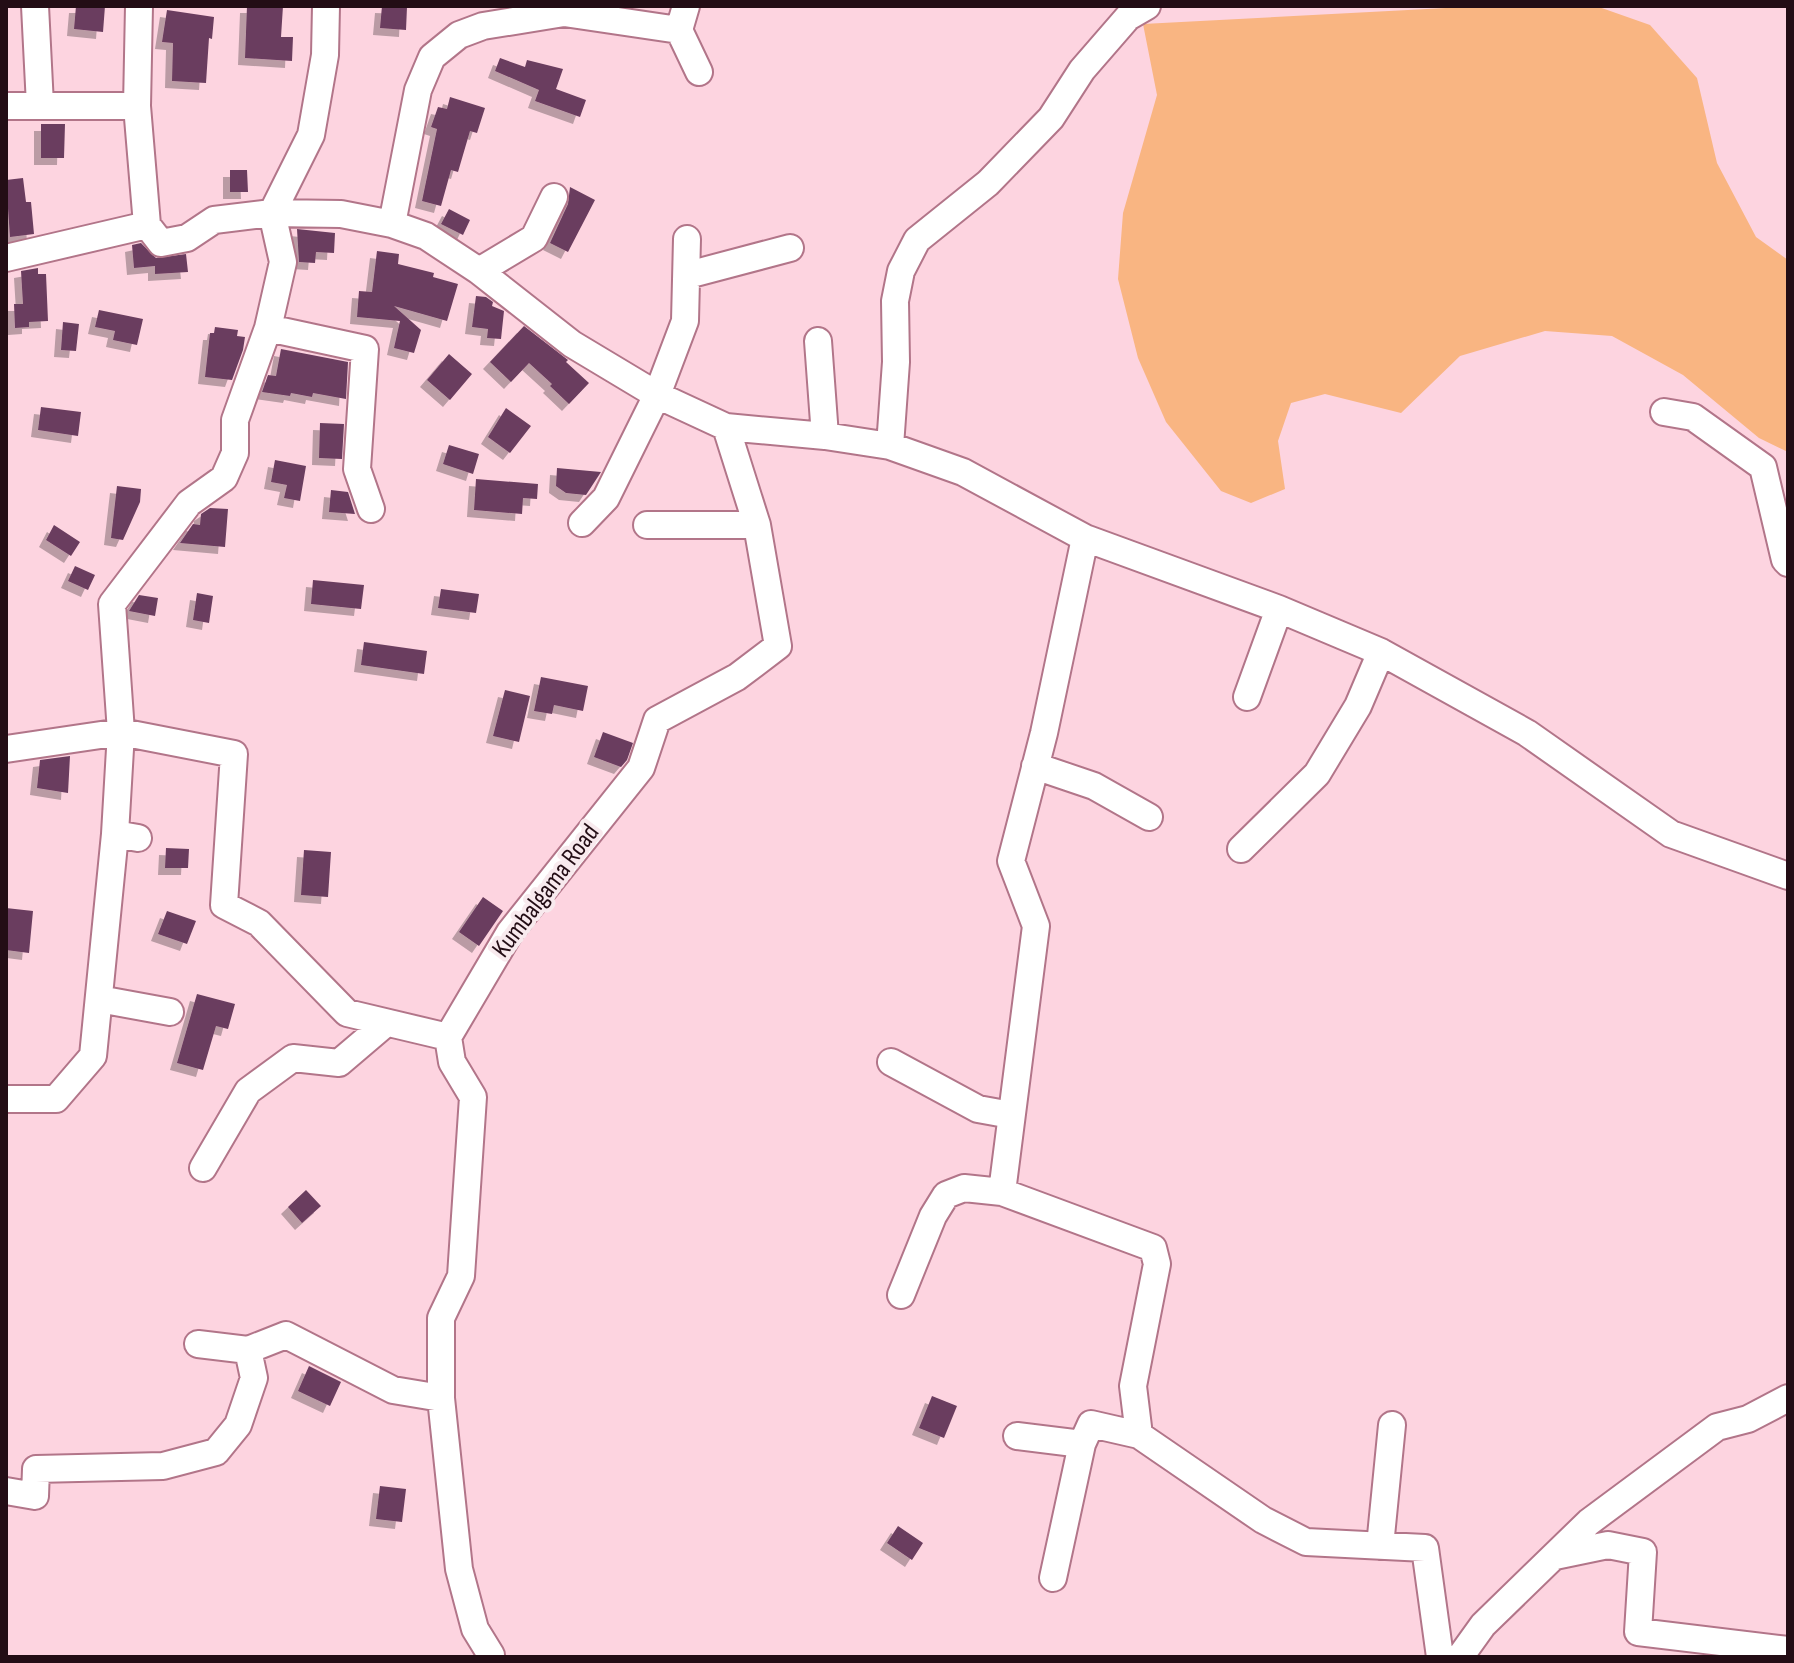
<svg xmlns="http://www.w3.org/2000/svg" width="1794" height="1663" font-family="'Sofia Sans Condensed',sans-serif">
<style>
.green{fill:#f9b582}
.building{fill:#6b3d5f;filter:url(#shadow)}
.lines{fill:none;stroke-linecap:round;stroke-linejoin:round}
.minor-casing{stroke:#b27589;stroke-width:30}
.minor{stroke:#fff;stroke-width:26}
.labels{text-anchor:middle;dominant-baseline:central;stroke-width:8;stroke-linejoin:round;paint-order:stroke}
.street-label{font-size:26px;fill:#230d15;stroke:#f8eaee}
</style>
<defs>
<filter id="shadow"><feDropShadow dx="-7" dy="7" stdDeviation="0" flood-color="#0004"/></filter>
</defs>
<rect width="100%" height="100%" fill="#fdd4e0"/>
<path class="green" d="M1484,6H1596L1650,25L1697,78L1717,163L1756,237L1788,260V452L1759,438L1683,375L1612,336L1545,331L1460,356L1401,413L1325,394L1291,403L1278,441L1285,489L1251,503L1221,491L1166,422L1138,358L1118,279L1123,213L1157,95L1143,24Z"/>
<path class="building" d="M76,6H105L103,32L74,29Z
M247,6H283L281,37H293L292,61L245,58Z
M382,6L407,7L406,30L380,28Z
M167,10L214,17L212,39L209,38L206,83L172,81L173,43L162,42Z
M500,58L525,67L527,60L563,69L556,89L586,100L580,117L535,101L539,90L495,71Z
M450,97L485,108L477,133L470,131L458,172L451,170L441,206L422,201L437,129L431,127L438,107L447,109Z
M41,124H65L64,158H41Z
M230,170H247L248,192H230Z
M23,178L26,202H31L34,234L10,237L6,180Z
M570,187L595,200L568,252L550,243L568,204Z
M449,209L470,220L463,235L441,224Z
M297,229L335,233L334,253L316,252L315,263L299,262Z
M141,243L156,258L186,254L188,272L155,274V266L134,268L132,245Z
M377,251L399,254L398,264L434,273L433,277L458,284L447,321L394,306L421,330L414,353L394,348L400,321L357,317L359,291L372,292Z
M38,268V274H46L48,321L29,322V327L15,328L14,304H23L21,271Z
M476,296L486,297L493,302L492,306L504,311L501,339L487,338L488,329L472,327Z
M99,310L143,319L137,345L113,340L115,331L95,327Z
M63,322L79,324L76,351L61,350Z
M524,326L568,360L566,362L589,383L569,404L550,386L552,384L529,363L511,382L490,362Z
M215,327L238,330L237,336L245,337L243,350L232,380L205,377L210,333H214Z
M281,349L348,362L346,399L313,393L312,397L291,393L290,396L262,392L268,375L276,376Z
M449,354L472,374L450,400L427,380Z
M41,407L81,412L78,436L38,430Z
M506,408L531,426L510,453L488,437Z
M320,423L344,424L342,459L319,458Z
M449,445L479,454L473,474L443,464Z
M275,460L306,466L300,501L284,498L287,485L271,482Z
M557,468L601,472L586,495L566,493L556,486Z
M476,479L538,484L537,499L523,498L522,514L474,510Z
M117,486L141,489L140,502L123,540L111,538Z
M331,490L348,492L355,514L329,512Z
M210,508L228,509L225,547L180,543L193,524L200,525L201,514Z
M54,525L80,542L71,556L46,540Z
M75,566L95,575L88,590L68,581Z
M313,580L364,585L361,609L311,604Z
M441,589L479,594L476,613L438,608Z
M197,593L213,596L209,623L193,620Z
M139,595L158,598L155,616L129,611Z
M364,642L427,651L424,674L361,665Z
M541,677L588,686L583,711L554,705L552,714L534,711Z
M505,690L530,696L519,742L493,736Z
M603,732L633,743L627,760L621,767L594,757Z
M70,756L68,793L37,788L40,760Z
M166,848L189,849L188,868H165Z
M304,850L331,852L328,897L301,895Z
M483,897L503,911L479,946L459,932Z
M6,908L33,911L29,953L6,950Z
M167,911L196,921L187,944L158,934Z
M197,994L235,1004L228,1029L216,1026L203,1070L177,1063Z
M306,1190L321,1206L302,1223L288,1207Z
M309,1366L341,1382L330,1406L298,1391Z
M932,1396L957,1406L944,1438L919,1428Z
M380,1486L406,1489L402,1522L376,1519Z
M898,1526L923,1543L912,1560L887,1543Z"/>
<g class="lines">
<defs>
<path id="minor" d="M35,6L40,105
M139,6L137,106L147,225
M679,30L686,6
M6,106H137
M392,224L418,90L432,57L459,35L483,26L564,13L679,30L699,72
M6,258L147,225L161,243L187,238L214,220L272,213L341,214L392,224L426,236L479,271L572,344L657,395L726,427L825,436L890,446L963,472L1085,538L1279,609L1381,652L1527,733L1671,834L1788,876
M479,271L534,238L554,197
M688,275L790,248
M268,328L365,349L357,469L371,509
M818,341L825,436
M1664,412L1693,417L1763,467L1785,560L1788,563
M890,446L896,362L895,301L901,271L917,240L988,183L1051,118L1082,70L1128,17L1147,6
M582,523L606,498L657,395L685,321L687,239
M647,525H757
M1085,538L1044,733L1011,861L1036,926L1002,1192L1153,1248L1157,1264L1133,1386L1139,1435L1263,1520L1306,1542L1425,1548L1440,1657
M1247,697L1279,609
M6,749L121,732L112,604L189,503L224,478L235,453V420L268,328L283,262L272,213L311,135L325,55L326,6
M1035,766L1094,786L1149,817
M138,838L115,834L121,732L234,754L224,905L259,923L347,1013L448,1037
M1241,849L1317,774L1358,706L1381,652
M99,999L170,1012
M891,1062L978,1109L1011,1115
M6,1099H56L93,1056L115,834
M203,1168L248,1091L293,1058L339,1063L386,1023
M901,1295L933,1216L946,1195L964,1188L1002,1192
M198,1344L248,1350L286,1335L393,1390L441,1398
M1017,1436L1082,1444L1091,1424L1139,1435
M6,1491L35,1496L36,1469L163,1466L216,1452L238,1425L254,1378L248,1350
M1380,1546L1392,1425
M1555,1556L1608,1545L1643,1552L1638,1632L1788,1650
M1053,1578L1082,1444
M489,1657L491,1655L475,1629L459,1569L441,1398V1318L461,1276L473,1097L452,1062L448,1037L510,932L641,768L657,720L737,677L778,646L757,525L726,427
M1460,1657L1483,1625L1589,1522L1717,1427L1748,1419L1788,1398"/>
</defs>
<use href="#minor" class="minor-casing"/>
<use href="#minor" class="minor"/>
</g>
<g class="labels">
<g class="street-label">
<text transform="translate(546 891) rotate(-53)">Kumbalgama Road</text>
</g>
</g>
<rect width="1794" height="1663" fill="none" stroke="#230d15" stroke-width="16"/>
</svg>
